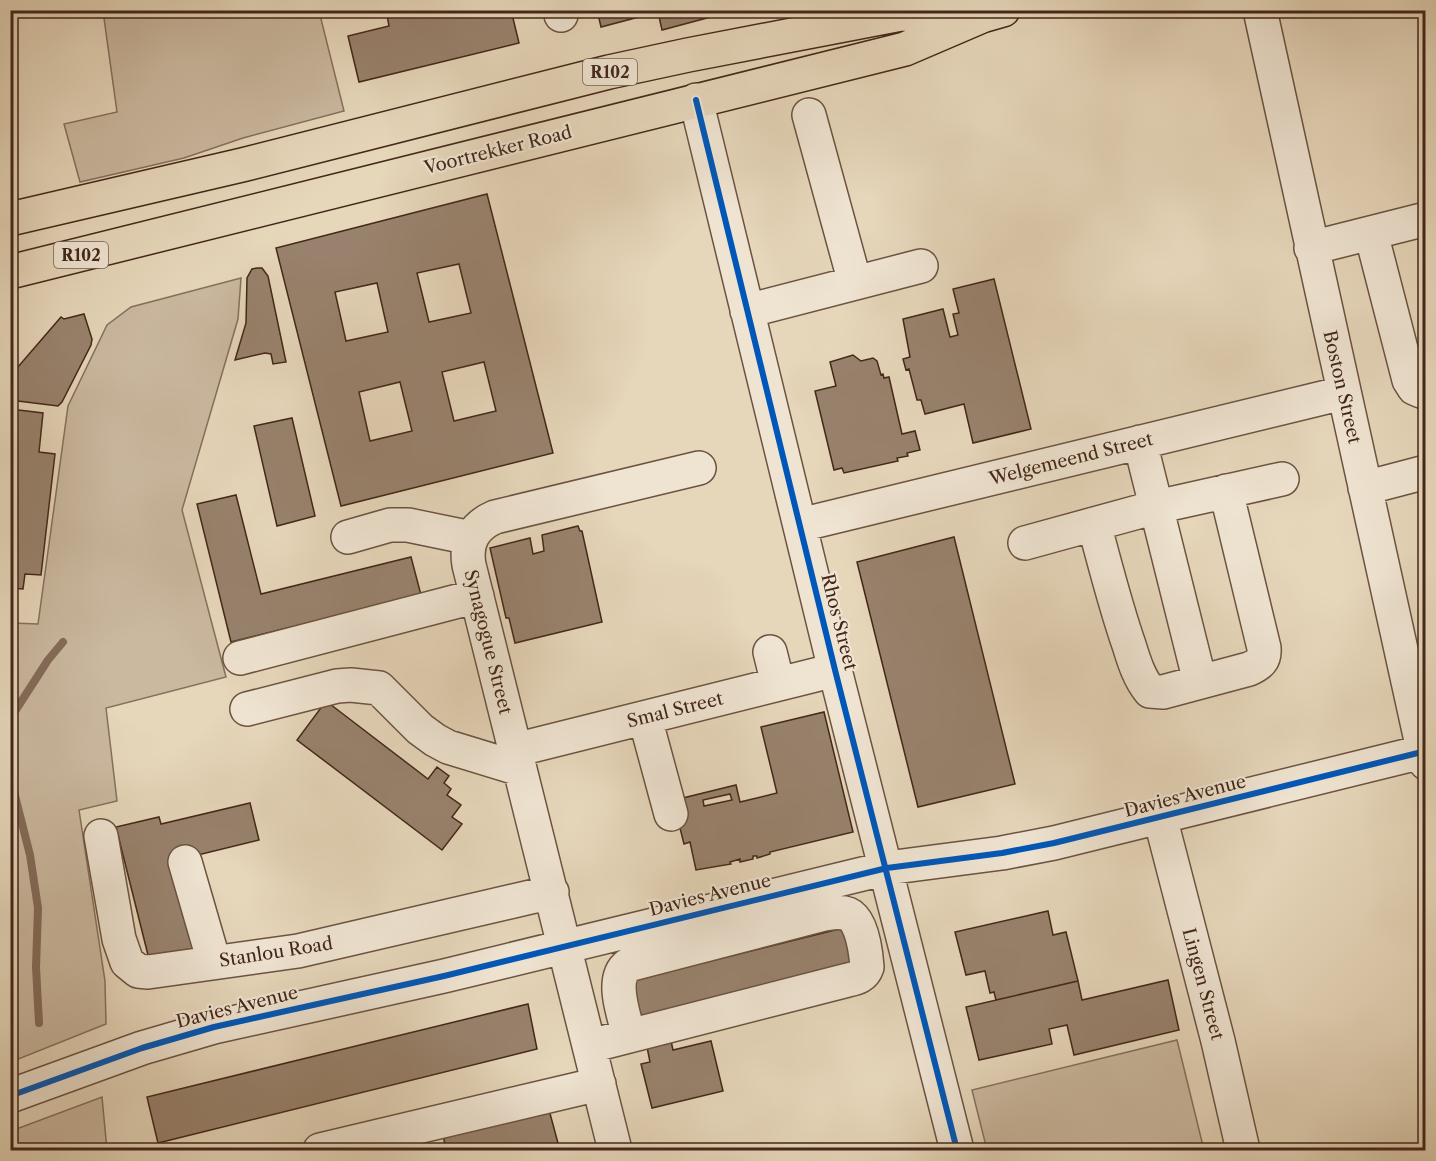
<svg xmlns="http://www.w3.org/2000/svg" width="1436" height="1161" font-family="'Libre Caslon Text',serif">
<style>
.green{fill:#cab89f;stroke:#86705c;stroke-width:1.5}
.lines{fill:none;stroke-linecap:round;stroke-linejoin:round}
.stream{stroke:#846c59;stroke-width:8}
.building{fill:#98826d;stroke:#432719;stroke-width:1.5;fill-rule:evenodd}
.minor-casing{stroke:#6c5341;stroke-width:36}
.major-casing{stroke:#432719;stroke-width:36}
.minor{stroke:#efe4d2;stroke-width:33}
.major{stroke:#e6d6ba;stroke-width:33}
.cycleway-casing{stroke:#efe4d2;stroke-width:10}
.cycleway{stroke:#0057b8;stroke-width:6}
.labels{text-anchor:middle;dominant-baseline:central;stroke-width:4.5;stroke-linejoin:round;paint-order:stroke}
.shield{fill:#efe4d2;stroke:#776050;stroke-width:1.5}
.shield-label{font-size:16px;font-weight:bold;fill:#432719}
.street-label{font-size:18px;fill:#432719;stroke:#efe4d2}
</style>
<rect width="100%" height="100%" fill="#e6d6ba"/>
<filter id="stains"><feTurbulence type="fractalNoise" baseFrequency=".00333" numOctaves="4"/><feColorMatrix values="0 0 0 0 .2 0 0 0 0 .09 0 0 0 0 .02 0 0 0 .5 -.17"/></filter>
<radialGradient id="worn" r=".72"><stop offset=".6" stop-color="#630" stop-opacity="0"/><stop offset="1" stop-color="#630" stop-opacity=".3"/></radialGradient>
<path class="green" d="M103,11H319L344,111L243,138L184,158L80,182L64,124L117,112Z
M241,278L238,319L182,510L226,677L106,708L117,801L79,810L105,981L106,1024L11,1062V623L38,624L68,406L107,325L131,307Z
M1177,1040L1204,1150H987L972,1090Z
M102,1097L107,1150H11V1131Z"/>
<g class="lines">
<path class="stream" d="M10,719L48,660L63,642
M10,776L30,855L38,908L36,967L39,1023"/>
</g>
<path class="building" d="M407,10H408L410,17L438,10H511L519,43L359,82L348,36L389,26L387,15Z
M597,10H737L662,30L658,12L601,27Z
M487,194L553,453L341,506L276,248ZM459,264L471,313L429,322L417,273ZM377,283L388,332L346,341L335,292ZM484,362L496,411L454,421L442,372ZM400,382L412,431L370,441L359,392Z
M257,268H262L268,276L286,362L273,364L271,354L265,353L235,360L246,323L247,278L252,269Z
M994,279L1031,429L973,443L964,404L925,414L921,400H917L909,369L906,370L903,359L910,357L903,319L943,309L950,337L958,335L953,314L959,313L953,289Z
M84,314L92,339L91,345L62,402L58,406L10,400L13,378L11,375L61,317L64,319Z
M853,355L861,361L873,358L877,361L881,375L883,374L884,378L889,377L902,434L915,431L920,450L907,453L908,456L897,458L898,461L844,473L842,468L834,470L815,391L836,386L830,362Z
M10,409L43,413L39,452L55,454L41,575L25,574L23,589L10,588Z
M292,418L315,516L277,526L254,426Z
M236,495L261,594L411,557L421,595L231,642L197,504Z
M578,526L580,531H582L602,622L515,643L509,618H506L490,548L530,538L533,554L544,551L542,535Z
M954,537L1015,784L918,807L857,562Z
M326,701L428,779L437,767L449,776L444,783L451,789L447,795L461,805L452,817L462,824L442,850L297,740Z
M824,712L853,832L770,852V854L757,858V856H753V859L740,862V859L730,862L731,864L696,870L690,842L684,844L675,808L679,799L736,785L740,802L777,793L761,727ZM730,794L732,800L704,806L703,800Z
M250,803L259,840L173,861L194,948L149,959L116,827L159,817L161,824Z
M1048,911L1053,935L1066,932L1078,981L996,1000L994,992L990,993L985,971L966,975L955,932Z
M843,928L854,971L641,1024L630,981Z
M1168,980L1179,1030L1074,1055L1067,1025L1049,1029L1052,1044L979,1060L966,1007L1078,981L1082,1000Z
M528,1004L537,1049L158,1143L147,1097Z
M671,1041L673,1050L711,1041L723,1091L652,1108L641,1064L650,1062L647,1047Z
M548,1106L559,1147L544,1150H424L445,1145L442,1129Z"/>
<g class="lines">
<defs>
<path id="minor" d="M560,10L561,15
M1260,10L1426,763
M696,100L835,670L957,1150
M809,115L855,283
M1371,233L1409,380L1414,388L1421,391L1426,389
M1311,248L1426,219
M747,311L921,266
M1140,442L1200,682
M1365,488L1426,472
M1094,524C1105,564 1115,605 1129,645C1134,661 1139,678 1150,691L1163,692L1249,669C1260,664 1265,660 1264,648L1226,491
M800,525L1343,393
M348,537L390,525H408L471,538
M1025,543L1156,507L1282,479
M770,652L778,684
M240,658L477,596
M247,709L337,686L351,685L379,688L420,729L435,740L448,747L520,769
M645,718L671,814
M515,750L835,670
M1160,817L1218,1041L1243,1150
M101,836L119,939L127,962L138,971L148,972L298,951L552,892
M185,862L214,962
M590,1046L848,980C857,978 864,976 867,967C866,953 862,920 848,914C840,911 831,913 824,914L628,965C609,980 625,1017 629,1036
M10,1096L142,1048L214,1027L444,976L887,868L1002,853L1054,843L1426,751
M320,1150L599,1084
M615,1150L469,565C465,542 474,526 495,517L699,468"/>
<path id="major" d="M10,219L242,165L609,72L688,55L901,14L972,16
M10,272L905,49L982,16L1003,10"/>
</defs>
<use href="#minor" class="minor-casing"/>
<use href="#major" class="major-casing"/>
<use href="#minor" class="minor"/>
<use href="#major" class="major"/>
<defs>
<path id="cycleway" d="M696,100L835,670L957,1150
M10,1096L142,1048L214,1027L444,976L887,868L1002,853L1054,843L1426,751"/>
</defs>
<use href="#cycleway" class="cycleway-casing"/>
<use href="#cycleway" class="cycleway"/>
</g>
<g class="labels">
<g class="shield">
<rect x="583" y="59" width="54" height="26" rx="4.5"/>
<rect x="54" y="242" width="54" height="26" rx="4.5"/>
</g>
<g class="shield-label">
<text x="610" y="72">R102</text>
<text x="81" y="255">R102</text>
</g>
<g class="street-label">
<text transform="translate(498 150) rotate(-14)">Voortrekker Road</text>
<text transform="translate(1342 387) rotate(77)">Boston Street</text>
<text transform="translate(1071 459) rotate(-14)">Welgemeend Street</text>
<text transform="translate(839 622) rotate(76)">Rhos Street</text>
<text transform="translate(488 642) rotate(76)">Synagogue Street</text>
<text transform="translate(675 710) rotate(-14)">Smal Street</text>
<text transform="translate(1185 796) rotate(-14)">Davies Avenue</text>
<text transform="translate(710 895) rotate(-14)">Davies Avenue</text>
<text transform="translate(276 952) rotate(-9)">Stanlou Road</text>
<text transform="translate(1203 984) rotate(75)">Lingen Street</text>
<text transform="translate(237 1007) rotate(-14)">Davies Avenue</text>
</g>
</g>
<rect width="1436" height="1161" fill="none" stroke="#e6d6ba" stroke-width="36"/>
<rect x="12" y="12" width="1412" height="1137" fill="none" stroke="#432719" stroke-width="3"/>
<rect x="18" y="18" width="1400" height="1125" fill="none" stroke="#432719" stroke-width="1.5"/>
<rect width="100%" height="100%" filter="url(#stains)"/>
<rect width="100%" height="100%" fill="url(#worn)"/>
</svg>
